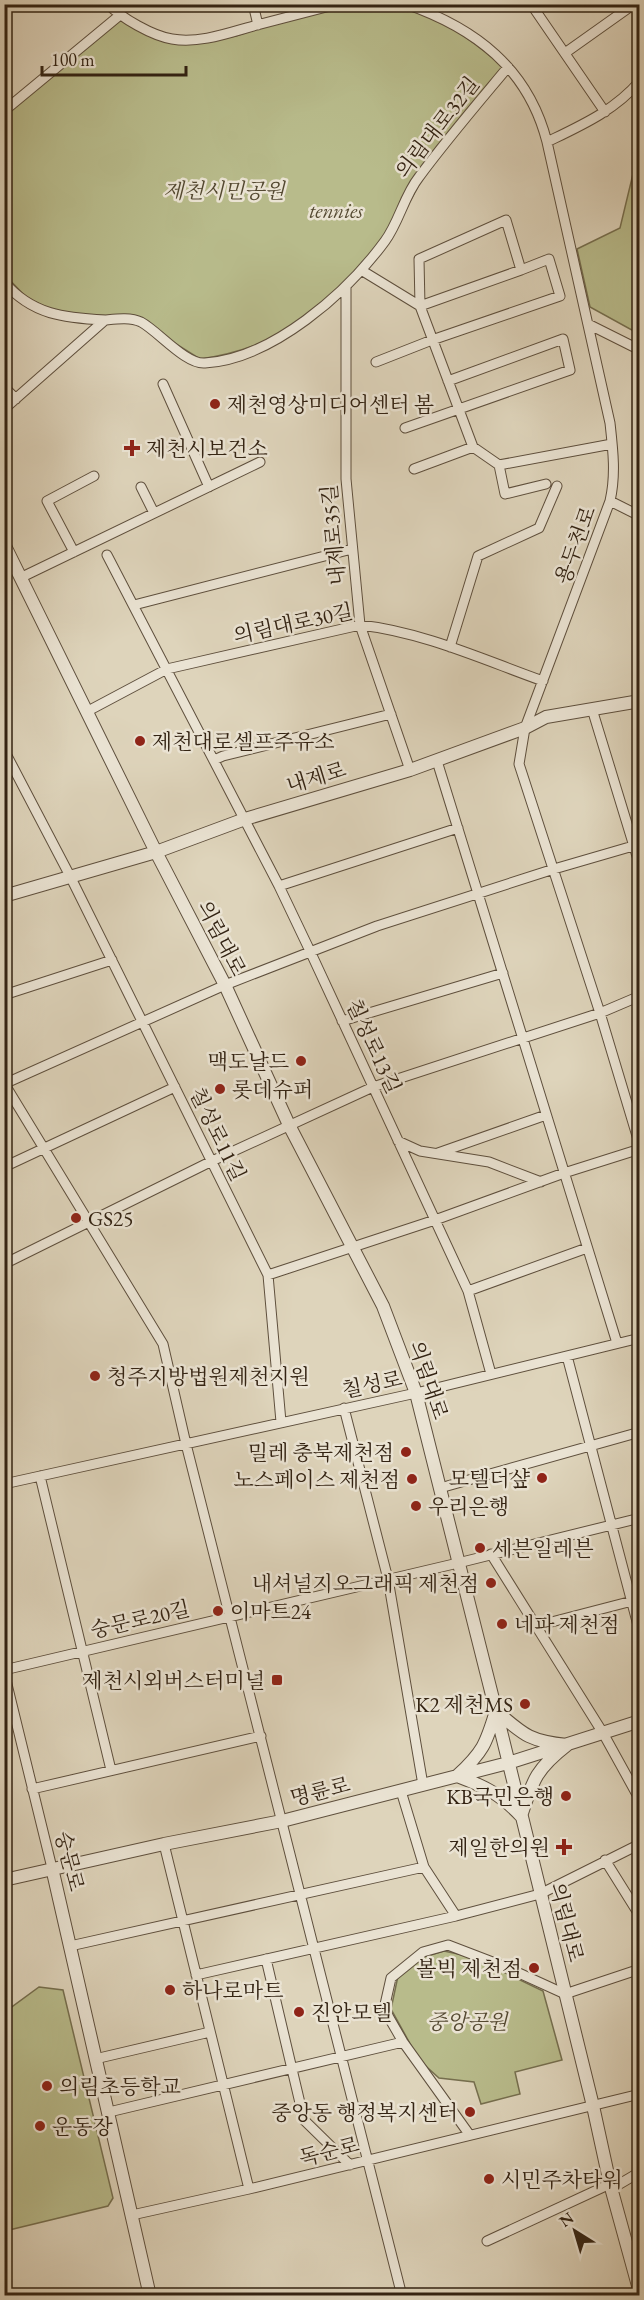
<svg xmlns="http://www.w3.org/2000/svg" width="644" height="2300" font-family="'EB Garamond','Noto Serif KR',serif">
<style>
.green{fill:#b8bb8b;stroke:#766f4f;stroke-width:1.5}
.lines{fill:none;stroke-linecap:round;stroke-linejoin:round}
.minor-casing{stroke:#5e4f3d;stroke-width:11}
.tertiary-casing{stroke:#5e4f3d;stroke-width:14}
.minor{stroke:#eae3d3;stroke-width:9}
.tertiary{stroke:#eae3d3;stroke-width:12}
.poi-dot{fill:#8f2418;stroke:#eae3d3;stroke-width:2}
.labels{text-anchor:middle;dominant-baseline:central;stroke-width:5;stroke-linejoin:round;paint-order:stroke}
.street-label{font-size:21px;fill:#332313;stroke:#eae3d3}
.park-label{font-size:21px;font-style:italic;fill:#544931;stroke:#eae3d3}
.poi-label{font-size:21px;fill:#332313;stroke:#eae3d3;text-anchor:start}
</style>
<rect width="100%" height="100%" fill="#ded4bb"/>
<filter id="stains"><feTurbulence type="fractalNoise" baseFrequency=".00333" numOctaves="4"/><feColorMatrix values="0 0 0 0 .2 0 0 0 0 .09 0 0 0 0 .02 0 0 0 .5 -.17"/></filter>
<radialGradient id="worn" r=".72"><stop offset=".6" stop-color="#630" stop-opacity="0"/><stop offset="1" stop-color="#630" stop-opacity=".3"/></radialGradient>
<path class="green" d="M350,5C415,0 457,26 504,68C485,91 462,113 446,138C424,171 409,208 386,240C339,304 280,348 200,359L176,344L139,317L69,314L50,309L26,297L4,274V115L120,20L155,36L203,41L236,36L264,26Z
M639,149V334L590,307L577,249L620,228Z
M444,1951L472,1957L543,1991L562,2060L515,2072L520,2094L481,2104L474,2082L439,2078L419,2060L391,2009L398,1976L424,1957Z
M39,1987L63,1990L113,2198L108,2206L5,2231V2012Z"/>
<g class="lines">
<defs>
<path id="minor" d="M108,4C121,18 153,36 172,39C200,44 231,32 257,25C284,18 311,11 338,4
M253,4L258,25
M406,4C475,28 528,68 547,142L610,423C613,450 616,475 610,501L525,728L519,764L600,1013L640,1146
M531,4L605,112
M565,53L634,4
M4,111L120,15
M547,142C582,125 614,111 640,81
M361,270L420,306L419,259L506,220L521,270L420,306L473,447L499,465L612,444
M4,282C32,315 65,318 105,320
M346,288V479L360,625L410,770
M588,324L640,350
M376,362L432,340L560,296L549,259L521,270
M163,384L209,487
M4,387L16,399
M4,409L105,320C116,319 130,317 141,322C158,331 186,365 205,363C272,359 347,293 385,241C399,222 404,196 419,177C447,139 478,103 508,67
M405,428L570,370L563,339L448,381
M499,465L505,494L546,484
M414,469L473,447
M141,487L154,513
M610,501L640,516
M74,552L47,501L94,476
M107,555L279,886L310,951L468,1291L491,1374
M20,578L260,462
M134,605L352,549
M450,647L478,556L539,528L557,486
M592,709L640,866
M88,711L167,669L360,625C423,632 484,660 543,681
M4,750L70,876L268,1275L281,1422
M214,760L223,756L391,714
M437,761L617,1343
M279,886L458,828
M4,995L112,960
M342,1021L503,973
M4,1083L163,1344L186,1444L402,2296
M4,1084L225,985L377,926L554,869L640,844
M398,1141L420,1151L489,1162L541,1182
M438,1153L546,1115
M4,1167L175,1087
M4,1264L212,1161L373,1087L600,1013L640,996
M268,1275L435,1220L564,1173L640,1149
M468,1291L587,1248
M567,1356L640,1633
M344,1408L388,1579L423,1785
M40,1476L111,1770
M4,1484L416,1393L640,1338
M440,1488L640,1432
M491,1554L603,1733L640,1800
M536,1626L640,1599
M4,1670L458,1563L640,1518
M4,1672L52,1868
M32,1789L261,1736
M401,1791L424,1867L456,1916
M164,1844L249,2189
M605,1860L640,1916
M70,1946L424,1867
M266,1959L304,2120L350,2165
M196,1975L456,1916L540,1894L640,1844
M95,2059L210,2032
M109,2112L403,2042
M469,2134L403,2042L384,2009L391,1978L423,1952L448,1945L508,1968L565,1994L640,1969
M611,2189L640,2172
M132,2215L249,2189L640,2094
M487,2241L610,2184"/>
<path id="tertiary" d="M4,544L156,852L225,985L289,1125L383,1306L416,1393L496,1711L593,2106L610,2184L640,2293
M4,896L156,852L245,819L410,770L525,728L546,717L640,701
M496,1711C524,1735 529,1741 567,1745C536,1769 533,1780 521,1816C500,1794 486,1787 457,1776C483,1752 486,1744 496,1711Z
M52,1868L150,2296
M4,1880L164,1844L282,1821L508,1763L640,1721"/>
</defs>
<use href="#minor" class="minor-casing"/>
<use href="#tertiary" class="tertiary-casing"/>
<use href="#minor" class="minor"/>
<use href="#tertiary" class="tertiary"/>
</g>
<g class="poi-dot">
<circle cx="215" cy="404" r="6"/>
<path d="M129 439h6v6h6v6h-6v6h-6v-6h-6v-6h6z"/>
<circle cx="140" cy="741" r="6"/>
<circle cx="301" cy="1061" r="6"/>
<circle cx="220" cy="1089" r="6"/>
<circle cx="76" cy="1218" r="6"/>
<circle cx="95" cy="1376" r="6"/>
<circle cx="406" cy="1452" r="6"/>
<circle cx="542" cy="1478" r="6"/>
<circle cx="412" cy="1479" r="6"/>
<circle cx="416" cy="1506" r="6"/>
<circle cx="480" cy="1548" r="6"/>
<circle cx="491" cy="1583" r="6"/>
<circle cx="218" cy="1611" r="6"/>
<circle cx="502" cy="1624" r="6"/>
<rect x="271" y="1674" width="12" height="12" rx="3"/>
<circle cx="525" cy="1704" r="6"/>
<circle cx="566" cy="1796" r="6"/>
<path d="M561 1838h6v6h6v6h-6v6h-6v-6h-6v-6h6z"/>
<circle cx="534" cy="1968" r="6"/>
<circle cx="170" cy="1990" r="6"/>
<circle cx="299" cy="2012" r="6"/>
<circle cx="47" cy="2086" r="6"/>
<circle cx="470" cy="2112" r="6"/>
<circle cx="40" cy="2126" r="6"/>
<circle cx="489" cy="2179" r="6"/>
</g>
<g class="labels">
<g class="street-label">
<text transform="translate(437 127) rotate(-52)">의림대로32길</text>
<text transform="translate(333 535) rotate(-95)">내제로35길</text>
<text transform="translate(575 545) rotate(-70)">용두천로</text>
<text transform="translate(293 623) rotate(-12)">의림대로30길</text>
<text transform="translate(316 777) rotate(-17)">내제로</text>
<text transform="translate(222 938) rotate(63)">의림대로</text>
<text transform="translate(374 1046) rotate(65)">칠성로13길</text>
<text transform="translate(218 1134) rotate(64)">칠성로11길</text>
<text transform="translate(429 1380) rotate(72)">의림대로</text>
<text transform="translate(372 1384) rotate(-12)">칠성로</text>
<text transform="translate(140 1619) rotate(-13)">숭문로20길</text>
<text transform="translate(320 1791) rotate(-14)">명륜로</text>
<text transform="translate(70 1861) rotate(76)">숭문로</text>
<text transform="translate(567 1922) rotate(76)">의림대로</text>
<text transform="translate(329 2151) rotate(-14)">독순로</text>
</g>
<g class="park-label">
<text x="224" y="190">제천시민공원</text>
<text x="336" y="210">tennies</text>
<text x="467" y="2021">중앙공원</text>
</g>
<g class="poi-label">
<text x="227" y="404">제천영상미디어센터 봄</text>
<text x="146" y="448">제천시보건소</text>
<text x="152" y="741">제천대로셀프주유소</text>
<text x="289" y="1061" text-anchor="end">맥도날드</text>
<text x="232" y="1089">롯데슈퍼</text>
<text x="88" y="1218">GS25</text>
<text x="107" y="1376">청주지방법원제천지원</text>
<text x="394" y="1452" text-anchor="end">밀레 충북제천점</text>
<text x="530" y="1478" text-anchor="end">모텔더샾</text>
<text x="400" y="1479" text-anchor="end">노스페이스 제천점</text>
<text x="428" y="1506">우리은행</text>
<text x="492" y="1548">세븐일레븐</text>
<text x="479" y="1583" text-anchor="end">내셔널지오그래픽 제천점</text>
<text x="230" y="1611">이마트24</text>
<text x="514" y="1624">네파 제천점</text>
<text x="265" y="1680" text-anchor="end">제천시외버스터미널</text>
<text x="513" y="1704" text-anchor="end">K2 제천MS</text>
<text x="554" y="1796" text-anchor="end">KB국민은행</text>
<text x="550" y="1847" text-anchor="end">제일한의원</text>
<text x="522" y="1968" text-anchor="end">볼빅 제천점</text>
<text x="182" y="1990">하나로마트</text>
<text x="311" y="2012">진안모텔</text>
<text x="59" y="2086">의림초등학교</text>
<text x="458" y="2112" text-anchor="end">중앙동 행정복지센터</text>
<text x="52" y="2126">운동장</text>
<text x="501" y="2179">시민주차타워</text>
</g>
</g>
<rect width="644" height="2300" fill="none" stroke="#ded4bb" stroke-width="24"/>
<rect x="6" y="6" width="632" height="2288" fill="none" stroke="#332313" stroke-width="3"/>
<rect x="12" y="12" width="620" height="2276" fill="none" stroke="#332313" stroke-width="1.5"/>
<g transform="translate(575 2231) rotate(323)" stroke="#eae3d3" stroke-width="4.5" paint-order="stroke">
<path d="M0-4.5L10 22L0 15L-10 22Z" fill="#332313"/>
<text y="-9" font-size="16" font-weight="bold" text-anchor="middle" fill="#332313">N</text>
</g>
<path d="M42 66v9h144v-9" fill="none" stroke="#332313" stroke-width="3"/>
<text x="51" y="66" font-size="18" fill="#332313" stroke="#eae3d3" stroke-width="4.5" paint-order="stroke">100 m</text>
<rect width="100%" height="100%" filter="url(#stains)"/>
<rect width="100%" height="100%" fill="url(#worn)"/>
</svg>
